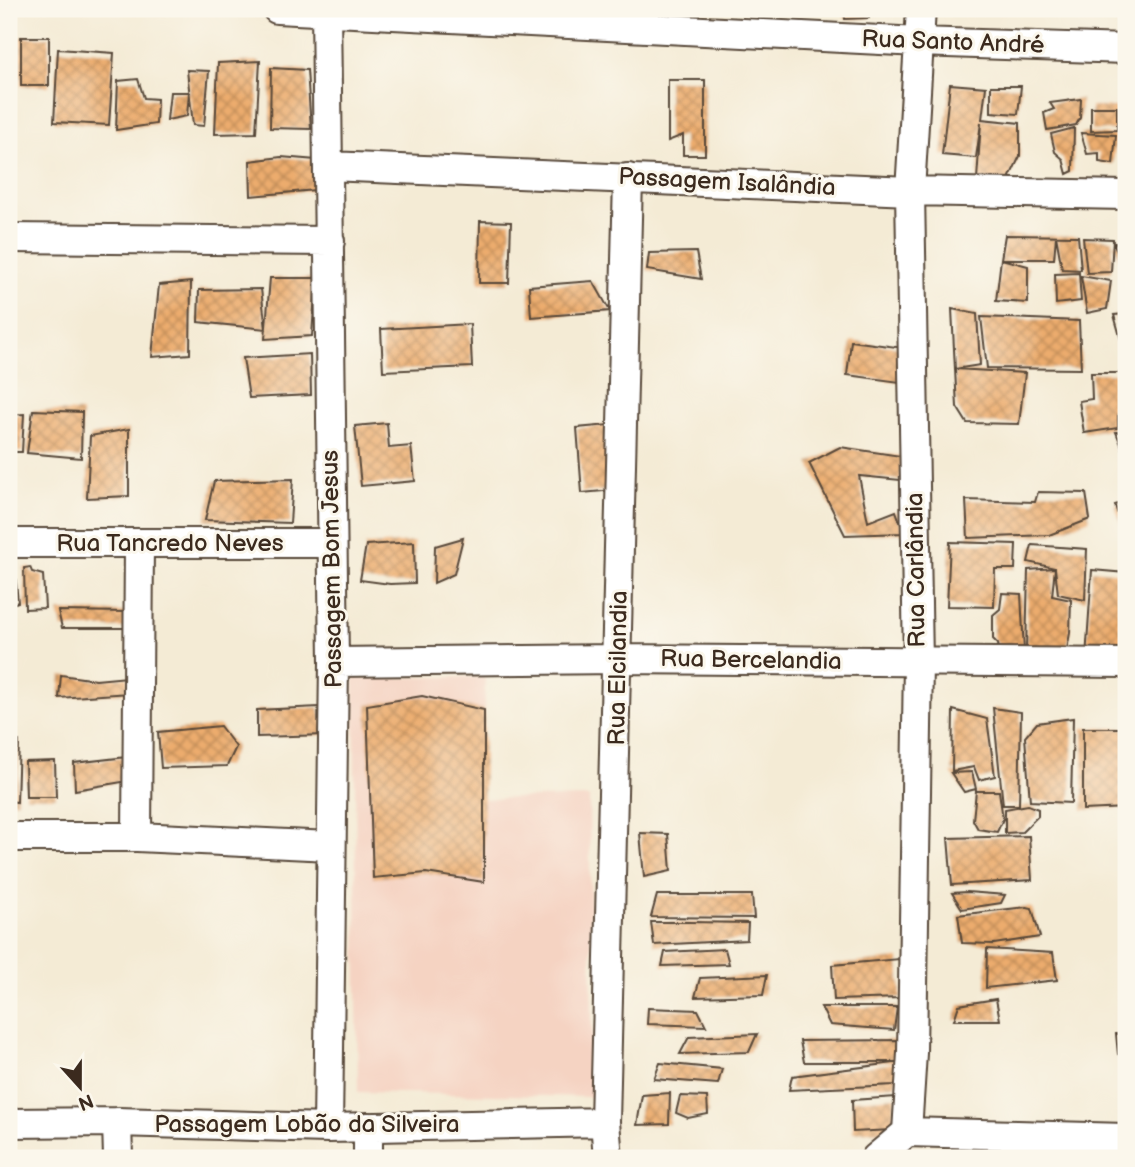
<svg xmlns="http://www.w3.org/2000/svg" width="1135" height="1167" font-family="'Balsamiq Sans',sans-serif">
<style>
.built{fill:#f5d3c2}
.building{fill:url(#building-cross-hatch)}
.lines{fill:none;stroke-linecap:round;stroke-linejoin:round}
.minor-casing{stroke:#574739;stroke-width:32}
.minor{stroke:#fff;stroke-width:28}
.labels{text-anchor:middle;dominant-baseline:central;stroke-width:6;stroke-linejoin:round;paint-order:stroke}
.street-label{font-size:24px;fill:#3b2a1e;stroke:#fbf7ec}
</style>
<defs>
<pattern id="building-cross-hatch" width="8" height="8" patternUnits="userSpaceOnUse" patternTransform="scale(1.75)"><rect width="8" height="8" fill="#ecac6d"/><path d="M0 0l8 8M0 8l8-8" fill="none" stroke="#c08c59"/></pattern>
</defs>
<rect width="100%" height="100%" fill="#fbf7ec"/>
<filter id="ink" filterUnits="userSpaceOnUse"><feTurbulence type="fractalNoise" baseFrequency=".0143" numOctaves="2"/><feDisplacementMap in="SourceGraphic" scale="14" xChannelSelector="R" yChannelSelector="G"/><feConvolveMatrix kernelMatrix="1 2 1 2 8 2 1 2 1" color-interpolation-filters="sRGB"/></filter>
<filter id="wash" filterUnits="userSpaceOnUse"><feTurbulence type="fractalNoise" baseFrequency=".00686" numOctaves="4" result="noise"/><feDisplacementMap in="SourceGraphic" scale="28" xChannelSelector="R" yChannelSelector="G"/><feGaussianBlur stdDeviation="1.57" result="paint"/><feColorMatrix in="noise" values="0 0 0 0 0 0 0 0 0 0 0 0 0 0 0 0 0 1.4 0 .05"/><feComposite in="paint" operator="in"/></filter>
<g filter="url(#wash)">
<rect width="100%" height="100%" fill="#f4ebd5"/>
<path class="built" d="M951,9H1126V18L951,10Z
M485,677L482,799L589,797L593,1097L358,1092L354,678Z"/>
<g id="blocks">
<path class="building" d="M844,9H869V18L845,19Z
M21,37H49V86H21Z
M58,49L114,53L109,125L54,122Z
M260,61L256,133L215,134L218,63Z
M271,68L307,70L311,129L270,128Z
M187,70L209,71L204,126L193,125Z
M138,79L144,98L157,99L156,124L116,130L118,81Z
M668,80H705V155H683V135L668,141Z
M950,84L986,87L982,119L1020,123V156L1008,181L977,179L981,123L976,158L942,155Z
M991,86H1021L1018,114L991,112Z
M170,92H189L187,116L167,120Z
M1081,99L1080,118L1076,125L1047,130L1044,113L1054,109L1050,103Z
M1091,107H1117V130L1091,131Z
M1074,128L1073,171L1067,174L1063,159L1055,152L1051,134Z
M1081,133L1116,135L1113,164L1099,162V153L1087,154Z
M281,157L316,160L315,190L251,196L250,161Z
M480,221L511,222L509,283H479Z
M1005,235L1078,236L1081,270L1062,269L1056,236L1054,259H1001L1028,266V303L996,301L1001,259Z
M1083,238L1113,239L1111,272L1087,273Z
M1114,243H1126V261H1120Z
M696,252L701,279L647,270L649,253Z
M1079,273L1081,301L1056,304L1055,274Z
M1081,276L1111,281L1107,309L1087,313Z
M270,278H316L312,336L265,339Z
M593,281L610,311L531,317L529,286Z
M191,282L190,354L152,357L159,285Z
M261,289L266,329L198,322L199,290Z
M952,309L977,314L980,365L955,369Z
M1126,314V347H1123L1114,315Z
M981,317L1079,321L1081,369L987,368Z
M470,324L472,367L383,371L381,329Z
M851,341L912,349L907,383L847,375Z
M310,354L311,395L249,398L243,358Z
M955,369L1025,373L1019,424L967,423L957,407Z
M1091,373H1126V417L1118,416V428L1084,433L1079,401L1092,399Z
M33,410L82,412L81,458L27,453Z
M24,414L22,452H9V415Z
M387,423L389,448L411,446L415,481L361,486L355,426Z
M609,425L614,490L582,493L577,428Z
M129,429V496L87,498L90,436Z
M1116,432H1126V457Z
M840,447L901,456L900,480L859,476L868,522L896,511L904,533L845,535L809,463Z
M293,479L290,523L205,520L214,481Z
M1038,492L1086,493L1090,519L1049,535L968,538L966,500L1035,502Z
M1126,502V529L1122,528L1115,505Z
M463,538L454,574L434,583L435,546Z
M414,542L415,583L390,584L360,580L366,545Z
M950,542L1016,544L1015,569H995L994,607L947,606Z
M1032,545L1087,549L1085,600L1058,594L1055,568L1028,562Z
M30,567L32,572L43,575L45,608L25,609L24,568Z
M1055,568L1052,596L1071,600L1070,633L1066,655L1026,651L1028,570Z
M1092,570L1126,573V655L1086,658Z
M15,572L18,602L9,605V573Z
M1002,593L1021,594L1024,652L1000,654L998,644L993,639V615L1000,609Z
M58,611L130,612L126,628H62Z
M61,675L96,680L127,677L129,693L59,698Z
M422,696L484,710V882L426,873L373,878L367,705Z
M319,707L326,735L257,737V710Z
M993,708L1021,712L1019,805H1003Z
M953,710L987,719L995,776L979,780L974,767L952,771Z
M1073,718L1071,803L1030,801L1025,737L1037,723Z
M220,726L236,747L227,766L161,768L158,732Z
M1083,728H1126V808L1083,810Z
M9,739L19,741L17,802L9,801Z
M136,756L134,780L75,790L74,763Z
M55,761L56,797H26L25,762Z
M972,772L976,789L964,792L951,773Z
M976,791H999L1003,819L997,832L978,829L973,820Z
M1028,805L1038,809V816L1022,832L1005,833V809Z
M640,833L668,834L671,871L644,877Z
M1029,836L1032,880L952,885L948,838Z
M967,892L1005,895L1001,903L962,909L952,893Z
M657,895H752L754,918L651,917Z
M1027,907L1032,908L1040,937L994,944L962,943L958,915Z
M651,922H688L748,923L747,940L654,945Z
M725,949L729,964L662,966L665,952Z
M987,949L1053,953L1057,980L986,988Z
M1124,958H1126V992H1122Z
M899,959L901,998L834,1000L832,965Z
M767,975L763,995L695,997L700,978Z
M996,999L1000,1020H954L959,1005Z
M821,1007H897L894,1030L830,1025Z
M648,1008L698,1010L706,1026L647,1024Z
M757,1034L749,1052L680,1054L689,1037Z
M1116,1034H1126V1058L1118,1054Z
M902,1040V1062H804L800,1041Z
M902,1062L895,1085L789,1090L792,1076Z
M660,1063L722,1069L718,1084L654,1079Z
M670,1093L669,1124L637,1125L642,1095Z
M680,1096L707,1097L708,1114L688,1118L676,1113Z
M896,1097L892,1130L853,1132L852,1100Z"/>
</g>
</g>
<g filter="url(#ink)">
<use href="#blocks" fill-opacity="0" stroke="#574739" stroke-width="2"/>
<g class="lines">
<defs>
<path id="minor" d="M277,9L919,42L1126,49
M326,9L334,662L328,1128
M329,166L910,191L1126,195
M9,238L330,241
M9,543H331
M334,662L618,659L1126,663
M9,837H137L330,846
M137,837L139,544
M117,1122L118,1158
M9,1123L117,1122L328,1128L605,1122
M368,1127V1158
M907,1132L912,1053L918,662L910,191L921,9
M907,1132L1126,1138
M608,1158L605,1122L628,178
M876,1158L907,1132"/>
</defs>
<use href="#minor" class="minor-casing"/>
<use href="#minor" class="minor"/>
</g>
</g>
<g class="labels">
<g class="street-label">
<text transform="translate(953 42) rotate(2)">Rua Santo André</text>
<text transform="translate(727 182) rotate(3)">Passagem Isalândia</text>
<text x="170" y="543">Rua Tancredo Neves</text>
<text transform="translate(332 569) rotate(-91)">Passagem Bom Jesus</text>
<text transform="translate(916 570) rotate(-91)">Rua Carlândia</text>
<text transform="translate(751 660) rotate(1)">Rua Bercelandia</text>
<text transform="translate(618 668) rotate(-89)">Rua Elcilandia</text>
<text x="307" y="1124">Passagem Lobão da Silveira</text>
</g>
</g>
<rect width="1135" height="1167" fill="none" stroke="#fbf7ec" stroke-width="35"/>
<g transform="translate(80 1087) rotate(159)" stroke="#fbf7ec" stroke-width="5" paint-order="stroke">
<path d="M0-5L12 26L0 18L-12 26Z" fill="#3b2a1e"/>
<text y="-10" font-size="19" font-weight="bold" text-anchor="middle" fill="#3b2a1e">N</text>
</g>
</svg>
